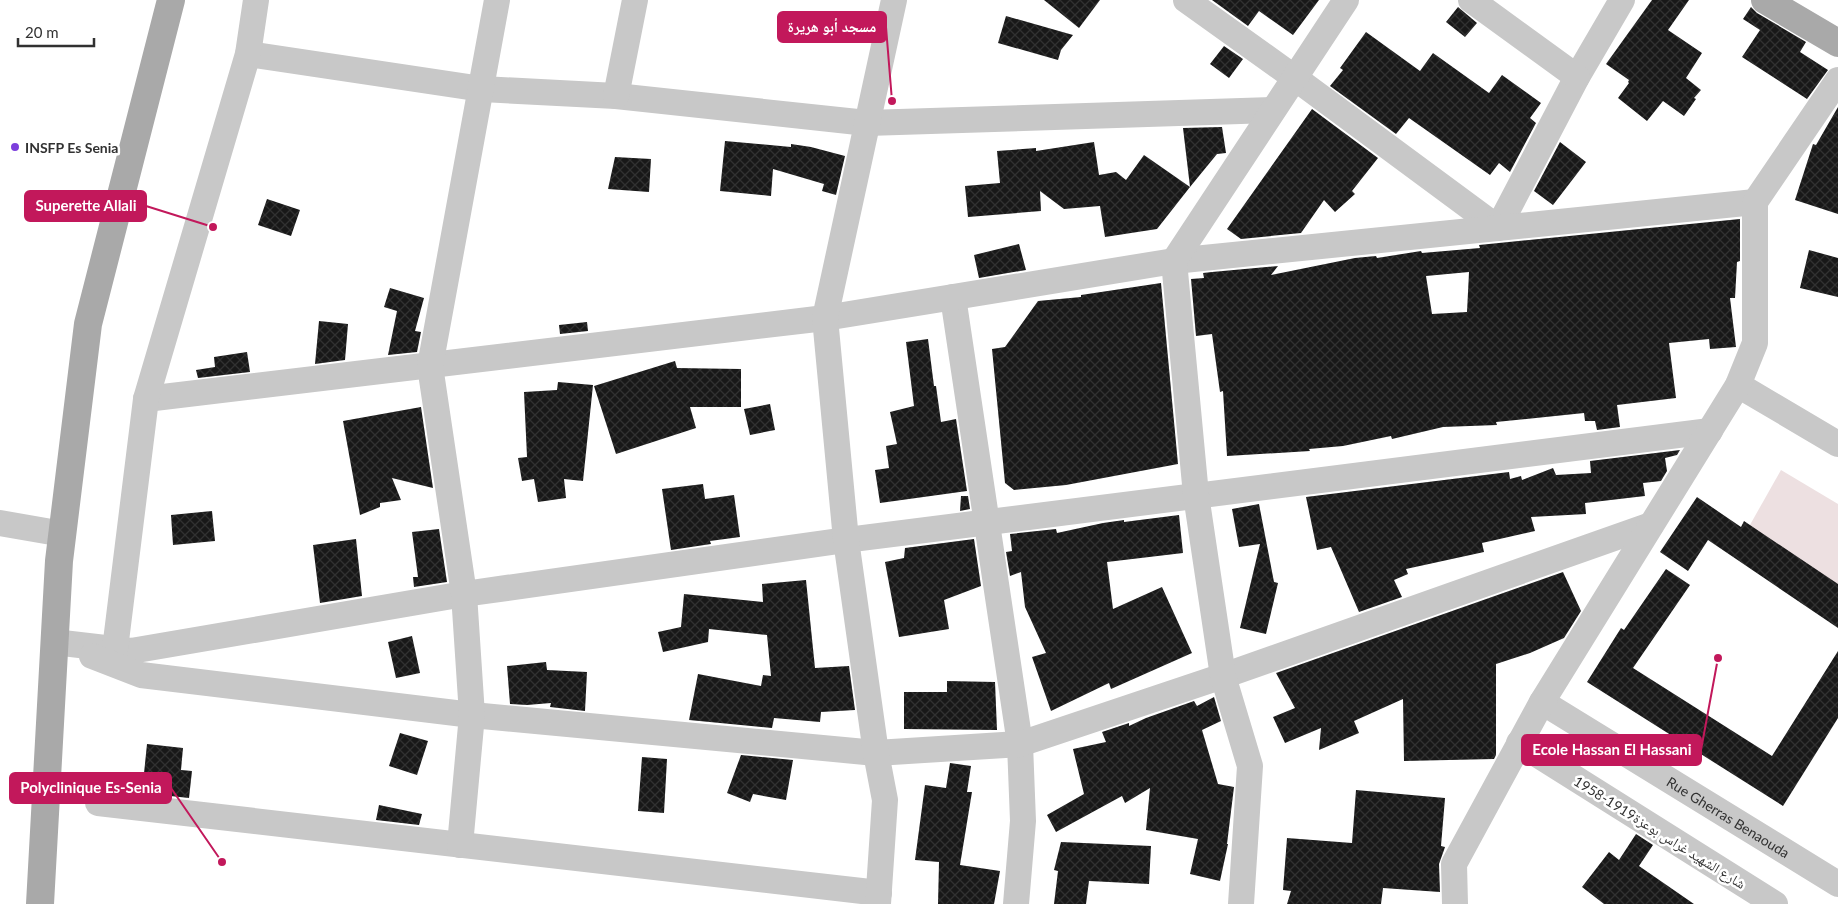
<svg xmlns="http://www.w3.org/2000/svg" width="1838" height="904" font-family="Lato,'Noto Naskh Arabic',sans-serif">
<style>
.pitch{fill:#ede0e1}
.building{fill:url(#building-cross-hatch);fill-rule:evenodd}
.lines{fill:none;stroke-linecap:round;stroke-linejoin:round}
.minor{stroke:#c8c8c8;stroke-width:26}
.major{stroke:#a9a9a9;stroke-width:28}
.poi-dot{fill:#7c3edc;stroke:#fff;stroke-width:2}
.labels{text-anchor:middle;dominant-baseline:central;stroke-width:5;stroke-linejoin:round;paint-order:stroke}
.poi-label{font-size:14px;font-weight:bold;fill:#313131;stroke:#fff;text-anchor:start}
.street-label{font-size:14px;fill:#313131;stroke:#fff}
.leader{fill:none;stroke:#c2185b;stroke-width:2}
.callout-dot{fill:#c2185b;stroke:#fff;stroke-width:2}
.callout{fill:#c2185b;stroke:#c2185b;stroke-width:2}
.callout-label{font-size:15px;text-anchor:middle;font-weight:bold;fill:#fff}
</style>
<defs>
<pattern id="building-cross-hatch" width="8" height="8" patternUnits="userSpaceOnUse" patternTransform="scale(1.25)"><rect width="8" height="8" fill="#181818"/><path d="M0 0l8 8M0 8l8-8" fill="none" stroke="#313131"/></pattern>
</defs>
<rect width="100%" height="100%" fill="#fff"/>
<path class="pitch" d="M1781,470L1838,504V597L1742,539Z"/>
<path class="building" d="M1044,0H1100L1079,28Z
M1212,0H1319L1293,35L1259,11L1248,26Z
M1652,0H1689L1668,30L1702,53L1686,78L1701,90L1694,98L1696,99L1684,116L1663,101L1647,121L1618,98L1629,83L1628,82L1629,80L1606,64Z
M1458,7L1477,23L1465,37L1446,22Z
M1751,7L1757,13L1806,42L1800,52L1828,70L1807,99L1742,57L1760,30L1743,19Z
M1006,16L1073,35L1061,50L1058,60L998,43Z
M1366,32L1420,71L1433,53L1489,93L1502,75L1541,103L1530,118L1536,123L1510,172L1499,163L1490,175L1409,118L1396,134L1330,86L1343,70L1340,68Z
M1224,46L1243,59L1229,78L1210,64Z
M1838,107V214L1795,200L1813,144L1816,145Z
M1312,109L1378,158L1352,191L1355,194L1335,212L1324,200L1301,233L1241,239L1227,229Z
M1222,127L1226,153L1217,154L1190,187L1183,128Z
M725,141L791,147V144L811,147L845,156L836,195L822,191L824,184L773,169L771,196L720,191Z
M1094,142L1099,175L1116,172L1126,180L1144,155L1190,187L1157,229L1105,237L1100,206L1064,209L1040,191L1041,211L968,217L965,186L1000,183L997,151L1036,148V151Z
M1560,142L1586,162L1553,205L1534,191Z
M615,157L651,159L649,192L608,189Z
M267,199L300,210L291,236L258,225Z
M1740,219V261L1737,262L1735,298H1730L1736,347L1710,349L1709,339L1669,343L1676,398L1617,405L1620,427L1597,430L1595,421H1585L1584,413L1496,422L1497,425L1443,427L1392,439L1391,436L1343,446L1309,449L1310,451L1227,456L1223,391L1220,392L1212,334L1196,336L1191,279L1204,278L1203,273L1212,272L1278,266L1271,275L1355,258L1376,256L1377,258L1421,251L1422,253L1480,248L1479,245ZM1469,272L1467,312L1432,314L1426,276Z
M1019,244L1026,270L979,278L974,255Z
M1809,250L1838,258V297L1800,288Z
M1161,283L1178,464L1066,485L1014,490L1005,483L992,349L1005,347L1038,301L1081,297V295Z
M390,288L424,298L415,331L421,332L417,352L388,355L397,311L384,307Z
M319,321L348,324L345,360L315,364Z
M587,322L588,331L560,334L559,325Z
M928,339L934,386H936L941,422L956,419L967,491L880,503L875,470L889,468L886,446L897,444L890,412L914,406L906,342Z
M247,352L250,372L198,378L196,370L215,367L214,357Z
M675,361L677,368L741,369V407H690L696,428L616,454L594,386Z
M558,382L593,385L583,481L564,479L566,498L538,502L534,479L522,481L518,458L527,457L524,392L557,390Z
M770,404L775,430L750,435L744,409Z
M421,407L433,488L392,478L401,500L380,503V507L360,515L343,421Z
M1680,450L1677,455L1665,458L1667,471L1661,481L1643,483L1645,496L1585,503L1586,514L1531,517L1535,531L1482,543L1484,552L1406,569L1408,574L1394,580L1402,597L1359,612L1331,547L1317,550L1306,497L1509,472L1510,479L1521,476L1522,480L1553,468L1556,475L1591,473L1590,461Z
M703,484L705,499L734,495L740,537L710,541L711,544L671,550L662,489Z
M961,496H968L970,509L960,511Z
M1697,497L1741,527L1744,521L1838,584V628L1708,540L1688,571L1660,552Z
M1259,504L1274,582L1278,583L1266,634L1240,628L1260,544L1239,547L1232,509Z
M212,511L215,541L173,545L171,515Z
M1179,515L1183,553L1107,562L1113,609L1162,587L1192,653L1111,689L1109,683L1051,711L1032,657L1046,653L1025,607L1021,572L1010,576L1006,552L1012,551L1010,534L1056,529L1057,533L1103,523L1124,520V522Z
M439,529L447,582L414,587L413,577H418L412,532Z
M356,539L362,596L320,603L313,545Z
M974,539L981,586L944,600L949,629L899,637L885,562L904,558L905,548Z
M1666,569L1690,585L1633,668L1772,756L1838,651V718L1783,806L1587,682L1621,628L1624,630Z
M1563,572L1581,611L1564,638L1530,653L1496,664V755L1494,759L1404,761L1403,699L1354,721L1359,733L1319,750L1321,728L1285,743L1273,717L1295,708L1276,673Z
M806,580L815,668L849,666L855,710L821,712L820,722L774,718L772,728L689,720L698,674L761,686L763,675L771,676L767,635L709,629L708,642L663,652L658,632L681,627L684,594L763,602L762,584Z
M412,636L420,673L396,678L388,642Z
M546,662L547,670L587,672L585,711L550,707L551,703L527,705L510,704L507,666Z
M947,681L995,682L997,730L904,729V692H947Z
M1214,697L1221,721L1202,730L1218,784L1234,787L1227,844H1228L1220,881L1190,874L1198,839L1146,830L1150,788L1125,803L1122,796L1056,832L1047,815L1084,794L1073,749L1106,742L1102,732L1129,723V726L1146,718L1194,701L1197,706Z
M400,733L428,741L417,775L389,766Z
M147,744L183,748L181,770L192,771L189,798L142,793Z
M741,755L793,760L786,800L753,794L750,802L727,793Z
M642,757L667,759L664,813L638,811Z
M950,763L971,766L967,792H972L960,865L1000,871L994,904H938L939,862L915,860L925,785L946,788Z
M1356,790L1445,798L1441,846L1445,847L1444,850L1439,864L1440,892L1383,888L1381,904H1287L1291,891L1283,890L1287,838L1352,843Z
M379,805L422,814L419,825L376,820Z
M1636,834L1653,845L1639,866L1694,904H1604L1582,887L1609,852L1619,860Z
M1061,842L1151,846L1149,884L1089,881L1086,904H1054L1058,871L1054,870Z"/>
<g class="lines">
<g class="minor">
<path d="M1186,0L1295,78L1498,228L1577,77L1622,0"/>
<path d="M1471,0L1577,77"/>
<path d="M248,54L482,89L616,96L867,123L1273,110"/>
<path d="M616,96L635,0"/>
<path d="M953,297L1020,744L1023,821L1016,904"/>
<path d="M1738,385L1838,444"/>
<path d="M146,399L825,318L1174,261L1755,202"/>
<path d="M0,523L63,534"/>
<path d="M54,642L131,651L464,594L846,540L1710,431"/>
<path d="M115,649L146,399L248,54L256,0"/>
<path d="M92,656L141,675L472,715L876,753L1020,744L1223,676L1651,525"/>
<path id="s1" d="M1542,702L1838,884"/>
<path d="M1519,743L1775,904"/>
<path d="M98,803L879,893"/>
<path d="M460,845L472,715L464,594L430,366L497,0"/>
<path d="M878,904L885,800L876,753L846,540L825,318L894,0"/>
<path d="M1241,904L1250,766L1223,676L1196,495L1174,261L1346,0"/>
<path d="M1455,904L1454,864L1542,702L1738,385L1755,343V202L1838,80"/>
</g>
<path class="major" d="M1765,0L1838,43
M40,904L59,561L88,324L171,0"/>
</g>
<circle class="poi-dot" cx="15" cy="147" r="5"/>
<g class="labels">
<g class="poi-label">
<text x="25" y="147">INSFP Es Senia</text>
</g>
<g class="street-label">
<text stroke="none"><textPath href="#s1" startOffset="219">Rue Gherras Benaouda</textPath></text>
<text transform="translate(1660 832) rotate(32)">شارع الشهيد غراس بوعزة1919-1958</text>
</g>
</g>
<path class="leader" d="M892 101L886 27M213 227L146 206M1718 658L1701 750M222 862L171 788"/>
<g class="callout-dot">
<circle cx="892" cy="101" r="5"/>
<circle cx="213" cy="227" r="5"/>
<circle cx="1718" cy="658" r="5"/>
<circle cx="222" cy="862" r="5"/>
</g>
<g class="callout">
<rect x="778" y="12" width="108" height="30" rx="5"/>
<rect x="25" y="191" width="121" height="30" rx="5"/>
<rect x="1522" y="735" width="179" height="30" rx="5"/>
<rect x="10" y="773" width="161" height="30" rx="5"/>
</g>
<g class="callout-label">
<text x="832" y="32">مسجد أبو هريرة</text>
<text x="86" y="211">Superette Allali</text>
<text x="1612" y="755">Ecole Hassan El Hassani</text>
<text x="91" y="793">Polyclinique Es-Senia</text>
</g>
<path d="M18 38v8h76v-8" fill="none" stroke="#313131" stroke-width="2.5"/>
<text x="25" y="38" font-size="15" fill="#313131" stroke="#ffffff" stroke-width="4" paint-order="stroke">20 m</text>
</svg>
